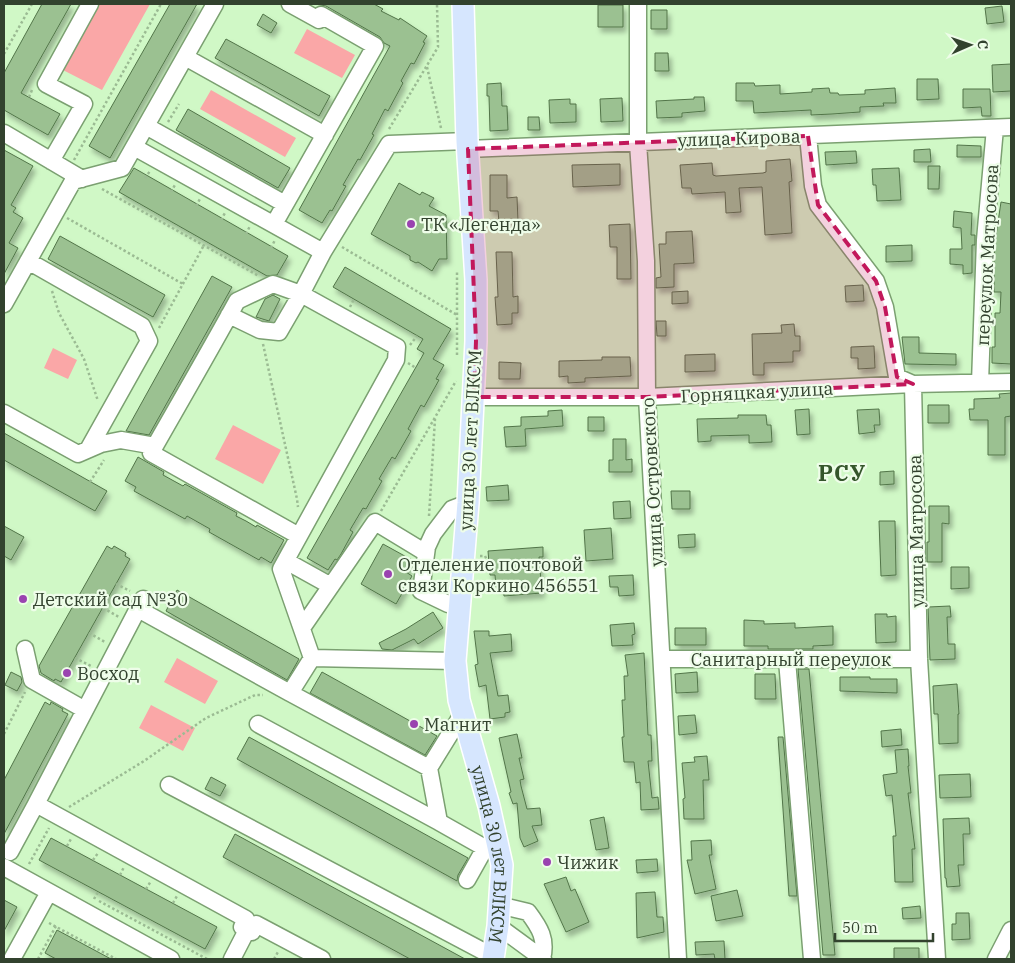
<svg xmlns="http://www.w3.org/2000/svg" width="1015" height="963" font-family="'IBM Plex Serif',serif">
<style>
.green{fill:#faa7a7}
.building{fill:#9bc191;stroke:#527549;filter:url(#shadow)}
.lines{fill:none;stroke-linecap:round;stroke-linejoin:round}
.minor-casing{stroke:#7ba071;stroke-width:19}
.major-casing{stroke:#fff;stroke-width:24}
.path{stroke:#9bbb93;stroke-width:2.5;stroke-dasharray:2.5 2.5;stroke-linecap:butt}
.minor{stroke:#fff;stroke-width:16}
.major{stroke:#d6e6fe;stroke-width:21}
.marked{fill:#c2185b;fill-opacity:0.2;stroke:#c2185b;stroke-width:4;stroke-dasharray:10 6;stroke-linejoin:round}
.poi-dot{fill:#9a43b0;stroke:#eefde9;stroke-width:2}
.labels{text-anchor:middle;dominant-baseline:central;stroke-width:4.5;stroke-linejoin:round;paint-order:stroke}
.street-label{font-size:18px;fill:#32422e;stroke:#eefde9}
.poi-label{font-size:18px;fill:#32422e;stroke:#eefde9;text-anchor:start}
.district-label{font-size:22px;font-weight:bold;letter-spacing:1px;fill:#35562b;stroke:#eefde9}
</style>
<defs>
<filter id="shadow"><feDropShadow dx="3" dy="5" stdDeviation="2.5" flood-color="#0004"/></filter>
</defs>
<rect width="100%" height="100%" fill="#d0f8c6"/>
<path class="green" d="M97,4H150L102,90L61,69Z
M307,29L355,55L342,78L294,53Z
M211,90L296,138L285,157L200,109Z
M53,348L77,360L68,379L44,368Z
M233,425L281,450L263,484L215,459Z
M177,658L218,681L205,704L164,682Z
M151,705L195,728L183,751L139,728Z"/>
<path class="building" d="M42,4H71L21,93L60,114L48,135L4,110V73Z
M170,4H197L110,158L89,146Z
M315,4H374L383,9L381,11L399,20L400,18L427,36L423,42L425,43L414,64L411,63L401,81L403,83L388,111L385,109L372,134L374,135L360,160L358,159L343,185L346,186L332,211L330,210L322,223L299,210L390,46L384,43L380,37L326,6Z
M598,5H623V27H598Z
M1002,6L1004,22L987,24L985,8Z
M651,10H667V29H651Z
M263,14L277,23L271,33L257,25Z
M226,39L330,96L319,116L215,58Z
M655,53H668L669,71H655Z
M1011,64V91L993,92L992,65Z
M917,79H938L939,99L917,100Z
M501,83L502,106H507L508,130L490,131L489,96H487V84Z
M736,83H754L755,86L780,85V94L812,92V89L829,88L830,93H838L839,95L865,94V90L895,88L896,103H883L884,106L860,107V112L832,114L811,115V110L754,113L753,101H736Z
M963,89H990L991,116H982L981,107L963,108Z
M694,97H704L705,111L682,113V117L657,118L656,101L694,99Z
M622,98L623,121L601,122L600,99Z
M570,99V104H576V122L550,123L549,100Z
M188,109L290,168L278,188L176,130Z
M528,117H539L540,130H528Z
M957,145L981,146V157H957Z
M930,149L931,162H914V150Z
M4,150L33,166L11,205L16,208L13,212L23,218L9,243L18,248L4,274Z
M856,151L857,163L826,165L825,152Z
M790,159L792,181L789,182L792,233L765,235L762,187L739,188L741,212L726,213L725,192L692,194L691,188H682L680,165L712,163L713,175L716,176L763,173L766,172V161Z
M620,164V185L573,187L572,165Z
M928,166H940L939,189H928Z
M134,168L288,256L277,275L267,276L119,192Z
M899,168L901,200L877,201L876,185H873L872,169Z
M490,175H507V198L517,197L518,221L499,222L498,211H490Z
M399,183L420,195L422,192L434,198L429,206L446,215L447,259H439L432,271L418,262L416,263L410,260V256L371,234Z
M1001,202L1011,204V364L992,363V347H995V313H1000L1001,292H994V261L995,242Z
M954,211L972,213L971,235H975V245H972V273L963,274V265L950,264V249H962L961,228L953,227Z
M630,224L631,279H617V247H610L609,225Z
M692,231L694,263L674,264V287L656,288V278L661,277L659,244H666V232Z
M60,236L165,295L153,317L48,259Z
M912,245V261L886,262V246Z
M496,252H512L513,297L518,296V313H512V324L497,325L495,297H498Z
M345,267L451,329L433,359L444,365L436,379L439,380L424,407L421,405L408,429L411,431L395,459L392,457L379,479L382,481L366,509L363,508L350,530L353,532L341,554L337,560L335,559L328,570L307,558L424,353L417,349L423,339L333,287Z
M212,276L232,287L149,435L126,431Z
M863,285L864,301L846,302L845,286Z
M688,291V303L672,304V292Z
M273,295L280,299L269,321L256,317L265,299Z
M656,321H666V336H657Z
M794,324L795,336H800V351H793V362L764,363V375H753L752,334L782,333L781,325Z
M902,337H919V353L956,354V365L905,364Z
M874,346L875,368L858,369V358H851V347Z
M715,354V371L685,372V355Z
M602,357H630L631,376L585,378V382L568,383V376L559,377V361L602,360Z
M499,362L521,363L520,379H499Z
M1011,393V416L1005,417V455H988V420H970L969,409H974V399L1000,398L999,394Z
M928,405H949V423H928Z
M809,409L810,434L797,435L795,410Z
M879,409L880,425H874L875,432L859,434L857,410Z
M562,410L563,426L525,429L526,446L506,447L504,427L521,426V417L548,416V411Z
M738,415H766L767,425H771L772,442L749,443V435L711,436V441L698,442L697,419L738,418Z
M588,417H604V431H588Z
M4,433L107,491L95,511L4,460Z
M613,439H626V460L632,459V472H609V460H613Z
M138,457L164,472L163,475L183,486L185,484L237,513L236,516L246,521L256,527L257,525L284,540L271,563L261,557L259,560L209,532L210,529L187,516L185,519L134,491L136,487L125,481Z
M894,471V484L880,485V472Z
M508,485L509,500L487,501L486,487Z
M671,491H690V509H672Z
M630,501L631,518L614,519L613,502Z
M929,506H949V524L942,523V562H927V542H929Z
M879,521H895L896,575L881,576Z
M4,526L24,537L11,560L4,556Z
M611,528L613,559L586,561L584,530Z
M695,534V547L679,548L678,535Z
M383,544L412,560L406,572L412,576L396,604L361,584Z
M107,546L112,549L114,546L126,553L125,556L130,559L61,682L55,679L54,681L41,673L39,666Z
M543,547V557H539L542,593L504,596L503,587H496L495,575H490L488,551Z
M951,567H969V588L951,589Z
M633,575L634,595L619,596L618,587H610L609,576Z
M177,590L299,659L287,680L166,611L168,607L166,605L173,593L175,594Z
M950,606L951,617H947L948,644H955V659L930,660L928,607Z
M433,612L443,628L418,644L414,639L392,650L382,649L379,643L406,629Z
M875,614H887V617L896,616V642L876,643Z
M744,620L764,621V624L795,623V628L833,626V645L813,646V649H768V646H744Z
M634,623L635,634L632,635L633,645L612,646L610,625Z
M675,628H706V645H675Z
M474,631H489V636L511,634L512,651L490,653L498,696L508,695L510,712L505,713V717L490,719L486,685L479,687L475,665L478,664Z
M644,653L648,735H651L652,761H648L652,798L658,797L659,809L641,810L640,782L636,783L634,762H624L622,737H624L622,700H625L624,676H628L625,655Z
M798,669H809L835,955H823Z
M11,672L21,677L22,682L17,691L5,685Z
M322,672L437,736L425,755L310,693Z
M697,672L698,692L676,693L675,674Z
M755,674H775L776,699H755Z
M840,677H870V679H897V693L840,691Z
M957,684L959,714H958V743L939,744L938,714H934L933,686Z
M45,702L50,705L51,702L63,709L62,711L68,714L4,834V780Z
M695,715L697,733L679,735L678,716Z
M901,729L902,745L882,747L881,731Z
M517,734L522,758H519L524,779L520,780L521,786L527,809L540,808L542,825L532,826L538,841L524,847L520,838L517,803L513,804L509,793L511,792L499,738Z
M249,737L468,858L458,875L457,881L237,759Z
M778,737H783L797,896H789Z
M908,749L909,766H908L911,793H908L915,849H912L913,882H895L893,836H896L892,795L886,796L883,775L897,773L895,750Z
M707,756L709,780H703L704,819H684L683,799L685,798L682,763L695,762L694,757Z
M970,774L971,797L940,798L939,775Z
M211,777L226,785L220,796L205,789Z
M604,817L609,848L596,850L590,820Z
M969,818L970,834H963L964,865H958L960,886L947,887L946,878H945L943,819Z
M235,834L257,846L465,959H410L223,857Z
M51,838L217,927L205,949L39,860Z
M711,840L712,855H709L716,889L695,894L687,860H692L691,841Z
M657,859L658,871L637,873L636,860Z
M566,877L571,891L575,889L589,922L566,932L544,884Z
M737,890L743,916L716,921L711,896Z
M655,892L657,917H663L664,932L637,938L636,893Z
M4,900L17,907L4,931Z
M920,906L921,918L903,919L902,908Z
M956,913H969L970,939L952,940V924H956Z
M57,930L111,959H56L45,953Z
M724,941L725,959H715L714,954L696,955L695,942Z
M894,948H919V959H894Z"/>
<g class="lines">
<defs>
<path id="minor" d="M638,4V143L646,261L647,397L678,959
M185,57L325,135
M146,126L285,204
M4,133L82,179
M808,136L813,186L818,205L876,281L885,307L897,377L913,384L919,659L937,959
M134,147L323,252L389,144L467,141
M468,149L1011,127
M51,161L84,104L46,84L90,4
M274,224L375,46L321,15L319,20L290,4
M28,261L142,326L149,341L89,448
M4,304L73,181L122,168L215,4
M229,315L260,330L279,332L301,294L273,284L237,301C209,352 180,402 151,453L299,536
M980,383L985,240L995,128
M474,397H647L913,384L1011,382
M4,413L78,454L101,444L121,440L155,446
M286,561L331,586
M459,605L448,604L421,591L427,547L433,534L452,509L468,503
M138,609L290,693
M302,628L375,522L426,553
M25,649L32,680L85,710
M312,658L281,569L396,360L397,347L301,294L323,252
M663,659H919
M787,660L812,959
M455,661L312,658L290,693L429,768L463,713
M258,724L439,822
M429,768L439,822L485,848L467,880
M169,785L494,957
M36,804L143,599
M10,852L36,804L246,919L242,927L252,932L256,924L322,959
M4,867L171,959
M499,905L528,912C540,928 547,939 542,959
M498,926L543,959
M12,959L49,892
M232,959L247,930
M996,959L1011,930"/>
<g id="major">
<path id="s1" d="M463,4L467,141L476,280V341L468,503L455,661L459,700L489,806L502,865L498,926L493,959"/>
</g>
</defs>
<use href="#minor" class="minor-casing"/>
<use href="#major" class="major-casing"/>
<path class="path" d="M4,54L32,4
M427,67L441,128
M29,97L32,90
M168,122L179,104
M389,129L438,47L437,4
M74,160L161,4
M145,178L150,171
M102,189L259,276
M171,192L175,185
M196,206L200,199
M67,218L183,284
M221,220L225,213
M246,234L250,226
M342,247L457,315
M271,248L275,240
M52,291L59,313L84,359L98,401
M350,307L354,299
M159,328L204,245
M263,344L297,499L298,507
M410,345L417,336
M457,355V270
M408,363L416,368
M90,482L104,460
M381,511L456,381
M429,516L435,419
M480,556H485L489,564
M116,584L130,591
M103,608L119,617
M89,633L105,642
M75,658L91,666
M4,734L25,692
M69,807L144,761L206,718L255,695H263
M67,846L71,839
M93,860L98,853
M29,864L49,828
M120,875L124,867
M146,889L151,881
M94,899L98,892
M99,901L207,959
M173,903L177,896
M49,923L116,959
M38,959L56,926
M274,959L278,952"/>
<use href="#minor" class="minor"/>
<use href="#major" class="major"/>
</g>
<path class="marked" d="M808,136L818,205L876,281L885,307L897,377L913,384L647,397H474L476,341L468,149Z"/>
<g class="poi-dot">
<circle cx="411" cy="224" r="5"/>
<circle cx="388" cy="574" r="5"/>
<circle cx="23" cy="599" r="5"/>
<circle cx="67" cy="673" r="5"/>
<circle cx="414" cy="724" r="5"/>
<circle cx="547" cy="862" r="5"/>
</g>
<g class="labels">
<g class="street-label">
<text transform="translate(739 138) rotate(-2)">улица Кирова</text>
<text transform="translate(987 255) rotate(-87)">переулок Матросова</text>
<text transform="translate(757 392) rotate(-3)">Горняцкая улица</text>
<text transform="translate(470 440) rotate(-87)">улица 30 лет ВЛКСМ</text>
<text transform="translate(652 482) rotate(-93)">улица Островского</text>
<text transform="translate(916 531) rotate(-91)">улица Матросова</text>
<text x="791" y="659">Санитарный переулок</text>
<text stroke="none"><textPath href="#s1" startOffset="856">улица 30 лет ВЛКСМ</textPath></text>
</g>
<g class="poi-label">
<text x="421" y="224">ТК «Легенда»</text>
<text x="398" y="564">Отделение почтовой<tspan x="398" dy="21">связи Коркино 456551</tspan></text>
<text x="33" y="599">Детский сад №30</text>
<text x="77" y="673">Восход</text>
<text x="424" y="724">Магнит</text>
<text x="557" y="862">Чижик</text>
</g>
<g class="district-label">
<text x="842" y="472">РСУ</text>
</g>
</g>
<rect width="1015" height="963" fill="none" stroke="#32422e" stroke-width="10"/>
<g transform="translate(970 45) rotate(88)" stroke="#eefde9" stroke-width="4" paint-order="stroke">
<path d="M0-4L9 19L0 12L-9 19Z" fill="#32422e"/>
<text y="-8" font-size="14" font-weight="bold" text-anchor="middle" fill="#32422e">С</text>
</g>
<path d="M835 933v8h98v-8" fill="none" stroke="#32422e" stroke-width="2.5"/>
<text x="842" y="933" font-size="15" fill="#32422e" stroke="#eefde9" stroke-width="4" paint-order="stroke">50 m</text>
</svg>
